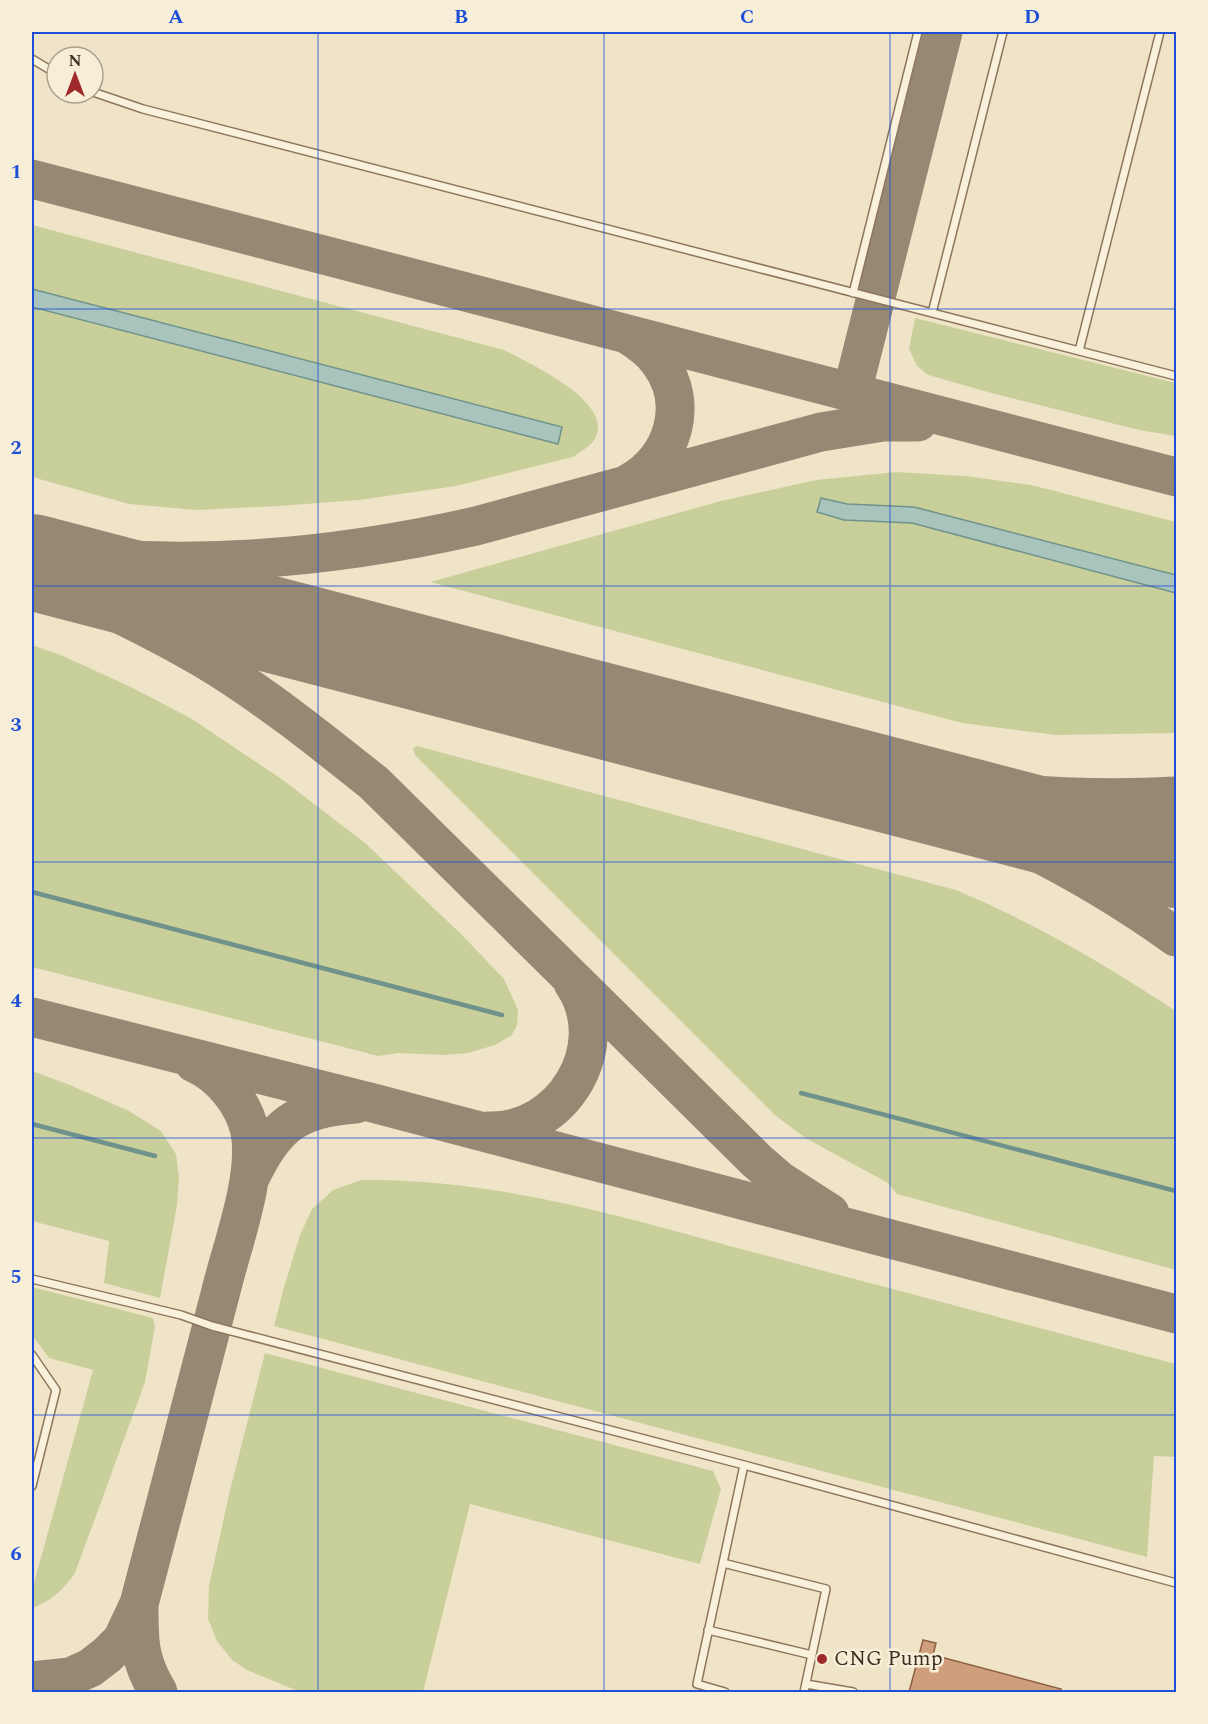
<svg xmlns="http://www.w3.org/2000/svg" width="1208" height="1724" font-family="Spectral,serif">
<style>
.green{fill:#c9cf9b}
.water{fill:#a9c4bc;stroke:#6f938a;stroke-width:1.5}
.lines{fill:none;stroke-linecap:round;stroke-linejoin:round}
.stream{stroke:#6f938a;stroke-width:4.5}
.taxiway{stroke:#968974;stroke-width:39}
.runway{stroke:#968974;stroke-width:96}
.building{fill:#cf9f7d;stroke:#8d5f41;stroke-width:1.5}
.service-casing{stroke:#8d765c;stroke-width:10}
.service{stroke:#faf1dc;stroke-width:7}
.grid{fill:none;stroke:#1d4ed8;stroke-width:1.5;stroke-opacity:0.55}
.poi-dot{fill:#9e2a2b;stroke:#f7eed8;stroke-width:2}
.labels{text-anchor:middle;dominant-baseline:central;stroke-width:5;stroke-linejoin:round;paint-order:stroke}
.poi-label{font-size:21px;fill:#3d2e20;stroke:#f7eed8;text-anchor:start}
.neatline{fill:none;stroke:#1d4ed8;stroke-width:2}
.grid-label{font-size:20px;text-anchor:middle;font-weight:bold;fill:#1d4ed8}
</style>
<rect width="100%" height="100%" fill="#f0e4c8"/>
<path class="green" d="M32,225L504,350C528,363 608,399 597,434C594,445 581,451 573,457L456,486L359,500L279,506L196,510L129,504L32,477V307L557,444L562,427L32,289Z
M915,318L1176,383V436L1139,430L995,394L928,375L917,366L909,349Z
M896,472L966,476L1031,485L1176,522V733L1056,735L962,723L430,582L721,501L816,480Z
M32,645L63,656L131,687L192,719L283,780L365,843L461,934L504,979L518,1010L517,1026L511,1036L495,1045L468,1053L444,1055L399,1053L378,1056L32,967Z
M417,746L956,890C1035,923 1104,964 1176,1011V1270L897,1194L888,1183L807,1139L776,1116L415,755L413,748Z
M32,1071L70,1085L129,1111L161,1131L176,1154L179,1177L177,1205L160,1298L104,1283L109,1241L32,1221Z
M361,1180C496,1178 627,1218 756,1253C896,1290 1036,1327 1176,1364V1457L1154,1456L1147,1557L274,1326L284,1287L300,1235L312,1209L333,1190Z
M32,1287L153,1318L155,1327L145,1382L75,1573C63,1590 52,1601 32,1608V1593L35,1579L93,1370L49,1358L32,1335Z
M265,1353L713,1471L721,1489L700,1564L470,1504L423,1692H300L247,1670L232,1660L217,1641L208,1619L209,1586L230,1490Z"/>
<path class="water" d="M32,289L562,427L558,444L32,307Z
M821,498L847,504L914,507L1176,575V593L912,523L844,520L817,512Z"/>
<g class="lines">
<path class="stream" d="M32,892L502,1015
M801,1093L1176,1191
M32,1124L155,1156"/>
<path class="taxiway" d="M32,179L1176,477
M628,335C641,343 652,351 660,363C690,404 673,460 629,483
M852,392L943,32
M32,550C181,573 330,559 476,526L821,432L883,422H918
M32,574C90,599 148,626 204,659C264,695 319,739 374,783L757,1161L779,1180L830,1213
M826,769C879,787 933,805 985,828C1052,857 1117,895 1176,937
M914,784C1002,795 1088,801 1176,796
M32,1017L373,1103L1176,1314
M488,1131C562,1134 616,1046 573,983
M250,1178C275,1125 297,1108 356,1104
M139,1607C139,1643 139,1660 158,1692
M32,1681L70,1677L90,1668L107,1655L122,1640L139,1604C167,1497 196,1390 223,1283C234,1240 258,1175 250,1132C244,1103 221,1075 194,1063"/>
<path class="runway" d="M32,562L1176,860"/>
</g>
<path class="building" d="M923,1640L936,1643L933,1655L1061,1689V1692H909Z"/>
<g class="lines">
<defs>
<path id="service" d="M32,59L57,74
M93,92L143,109L1176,376
M853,293L918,32
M932,313L1003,32
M1079,351L1160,32
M32,1279L181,1315L212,1326L744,1465L1176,1583
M32,1355L56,1390L32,1486
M723,1563L826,1589L804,1692
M708,1630L812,1655
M806,1684L853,1692
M725,1692L697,1684L744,1465"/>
</defs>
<use href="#service" class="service-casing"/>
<use href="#service" class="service"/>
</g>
<path class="grid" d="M318,32V1692M604,32V1692M890,32V1692M32,309H1176M32,586H1176M32,862H1176M32,1138H1176M32,1415H1176"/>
<circle class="poi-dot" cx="822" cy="1659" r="6"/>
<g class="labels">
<g class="poi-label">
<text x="834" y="1659">CNG Pump</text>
</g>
</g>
<rect width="1208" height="1724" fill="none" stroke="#f7eed8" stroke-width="66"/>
<g transform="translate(75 75)"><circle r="28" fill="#f7eed8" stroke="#ada18e" stroke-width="1.5"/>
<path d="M0-4.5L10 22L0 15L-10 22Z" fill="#9e2a2b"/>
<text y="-9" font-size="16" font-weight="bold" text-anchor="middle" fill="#3d2e20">N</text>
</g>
<rect x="33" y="33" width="1142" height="1658" class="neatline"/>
<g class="grid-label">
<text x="176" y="23">A</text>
<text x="461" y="23">B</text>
<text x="747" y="23">C</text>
<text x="1032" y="23">D</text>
<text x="16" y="178">1</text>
<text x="16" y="454">2</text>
<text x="16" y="731">3</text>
<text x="16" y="1007">4</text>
<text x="16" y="1283">5</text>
<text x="16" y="1560">6</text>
</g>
</svg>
